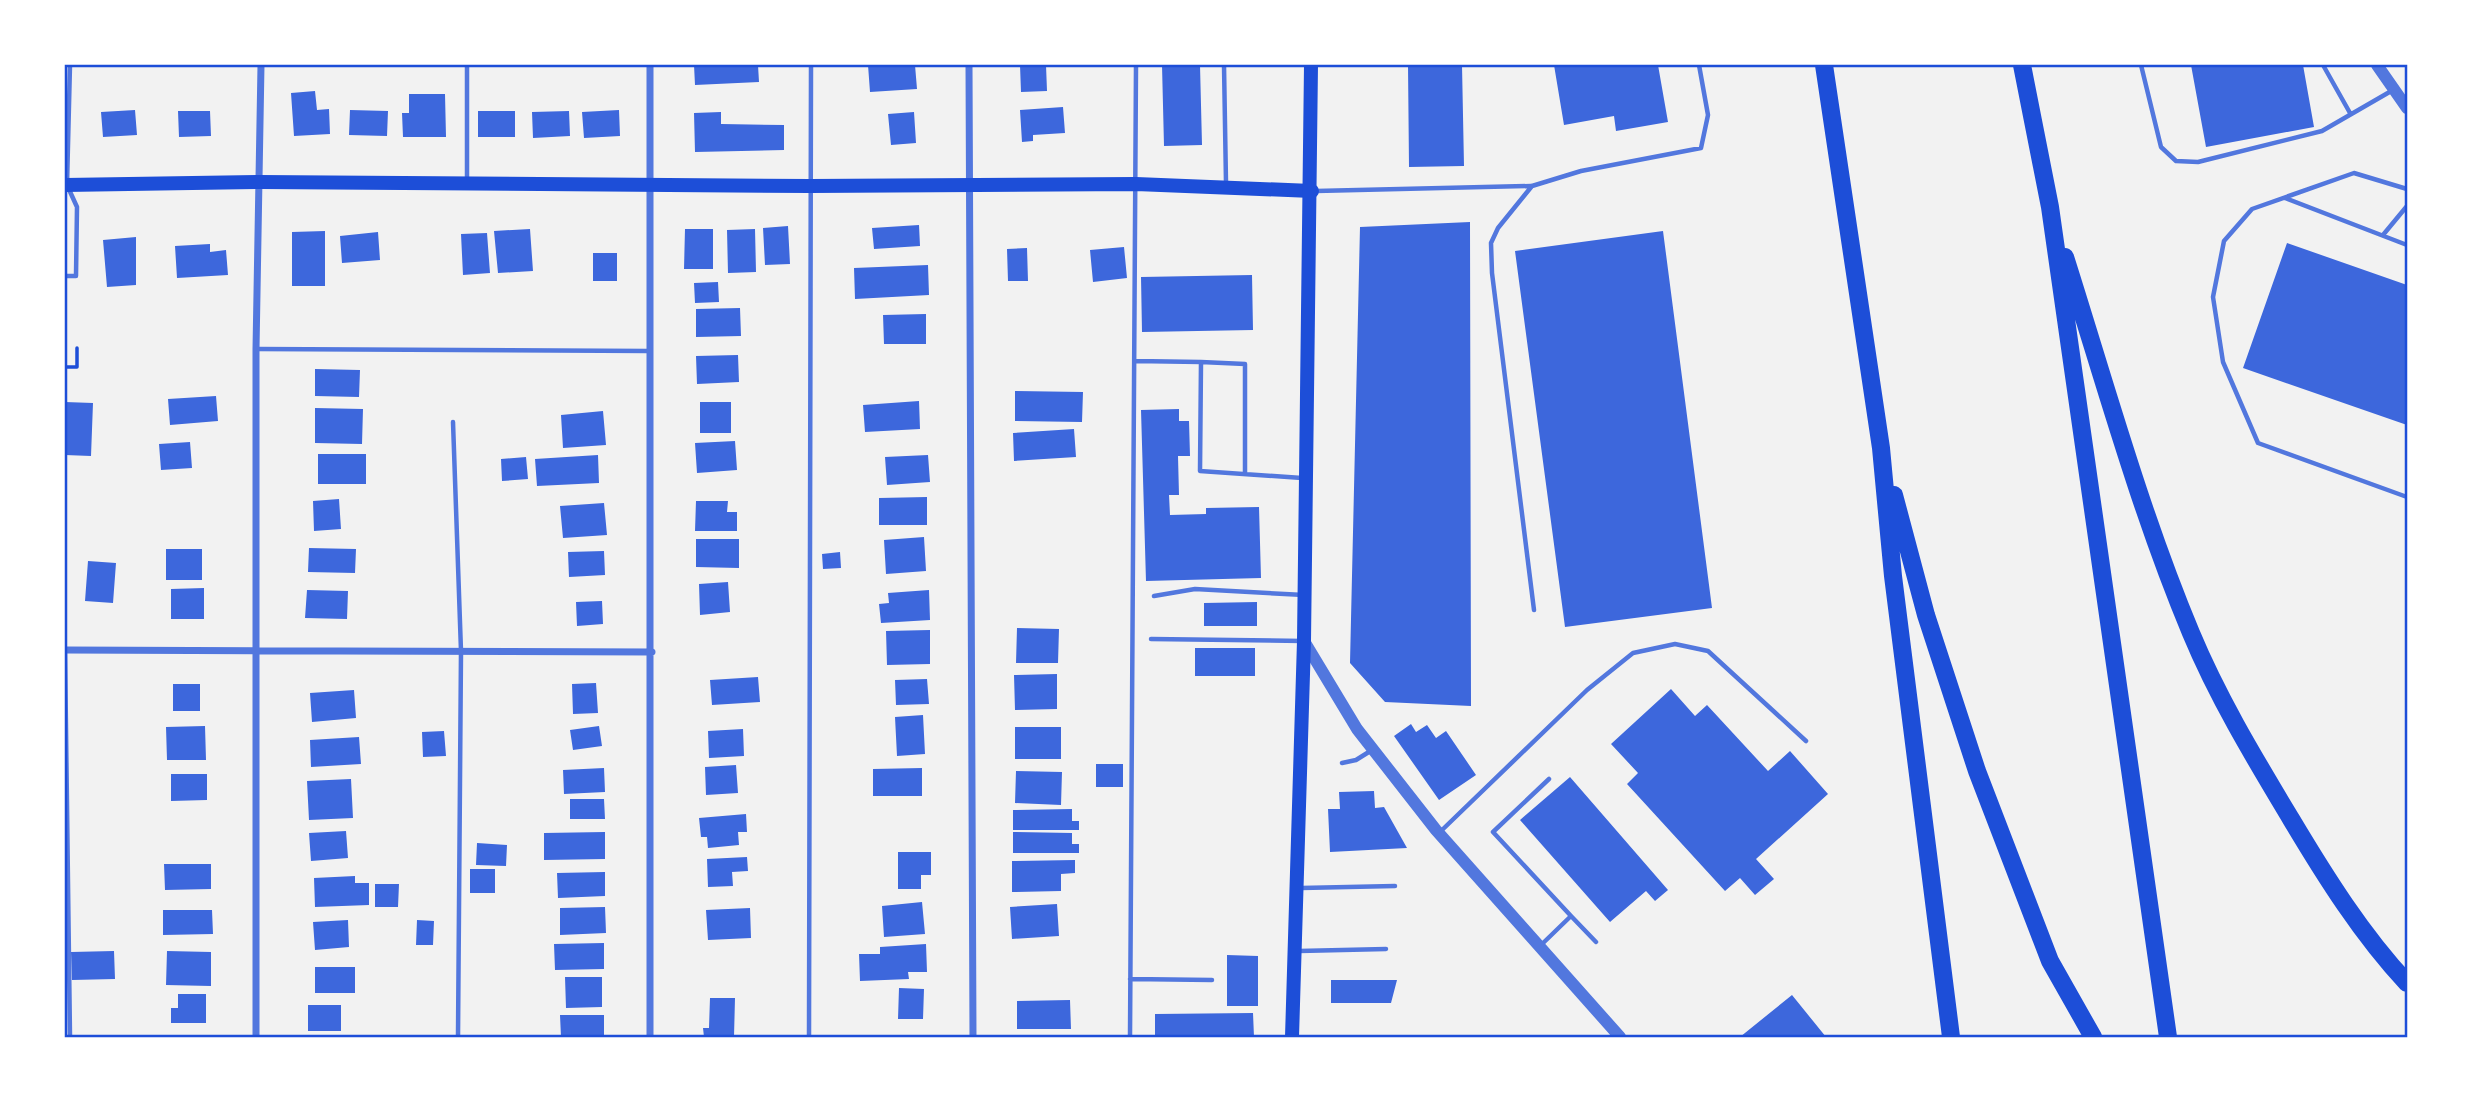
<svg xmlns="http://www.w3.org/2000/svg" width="2472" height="1102" font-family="'Work Sans',sans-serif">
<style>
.building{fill:#3d67dc}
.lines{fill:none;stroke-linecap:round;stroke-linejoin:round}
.path{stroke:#1d4ed8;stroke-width:3.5}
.service{stroke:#5277de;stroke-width:4.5}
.minor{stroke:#5277de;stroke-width:7}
.tertiary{stroke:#5277de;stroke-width:12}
.secondary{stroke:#1d4ed8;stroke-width:14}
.primary{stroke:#1d4ed8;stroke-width:14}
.motorway{stroke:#1d4ed8;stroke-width:18}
.neatline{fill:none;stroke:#1d4ed8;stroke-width:2.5}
</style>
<rect width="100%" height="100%" fill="#f2f2f2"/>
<path class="building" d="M694,65H758L759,82L695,85Z
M868,65H915L917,89L870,92Z
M1020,65H1046L1047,91L1021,92Z
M1162,65H1200L1202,145L1164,146Z
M1408,65H1462L1464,166L1409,167Z
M1554,65H1658L1668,122L1616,131L1614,116L1564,125Z
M2191,65H2303L2314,127L2206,147Z
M315,91L317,110L329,109L330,134L294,136L291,93Z
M409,94H445L446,137H403L402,113H409Z
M1063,107L1065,133L1033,135V141L1022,142L1020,110Z
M135,110L137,135L103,137L101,112Z
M350,110L388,111L387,136L349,135Z
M619,110L620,136L584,138L582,112Z
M178,111H210L211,136L179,137Z
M478,111H515V137H478Z
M569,111L570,136L533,138L532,112Z
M721,112V124L784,125V150L695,152L694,113Z
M914,112L916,143L891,145L888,114Z
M1470,222L1471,706L1385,702L1350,663L1360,227Z
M919,225L920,246L874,249L872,228Z
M788,226L790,264L765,265L763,228Z
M530,229L533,271L498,273L494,231Z
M685,229H713V269H684Z
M755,229L756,272L728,273L727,230Z
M325,231V286H292V232Z
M1663,231L1712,608L1565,627L1515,251Z
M378,232L380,260L342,263L340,236Z
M487,233L490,273L463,275L461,234Z
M136,237V285L107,287L103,240Z
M2287,243L2407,285V425L2243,368Z
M210,244V252L226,250L228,275L177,278L175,246Z
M1124,247L1127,278L1093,282L1090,250Z
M1027,248L1028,281H1008L1007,249Z
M593,253H617V281H593Z
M928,265L929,295L855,299L854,268Z
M1252,275L1253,330L1142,332L1141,277Z
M718,282L719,302L695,303L694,283Z
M740,308L741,336L696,337V309Z
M926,314V344H884L883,315Z
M738,355L739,382L697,384L696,356Z
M315,369L360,370L359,397L315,396Z
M1015,391L1083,392L1082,422L1015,421Z
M216,396L218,421L170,425L168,399Z
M919,401L920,429L865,432L863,405Z
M65,402L93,403L91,456L65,455Z
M700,402H731V433H700Z
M315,408L363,409L362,444L315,443Z
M1179,409V421H1189L1190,456H1178L1179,495H1169L1170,515L1206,514V508L1259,507L1261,578L1146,581L1141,410Z
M603,411L606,445L563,448L561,415Z
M1074,429L1076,457L1014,461L1013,433Z
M735,441L737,470L697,473L695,443Z
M190,442L192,468L161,470L159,444Z
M318,454H366V484H318Z
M598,455L599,483L537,486L535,459Z
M928,455L930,482L887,485L885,457Z
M526,457L528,479L502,481L501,459Z
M927,497V525H879V498Z
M339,499L341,529L314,531L313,501Z
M696,501H728L727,512H737V531H695Z
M604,503L607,535L563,538L560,506Z
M924,537L926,571L886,574L884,540Z
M696,539H739V568L696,567Z
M309,548L356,549L355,573L308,572Z
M166,549H202V580H166Z
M604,551L605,575L569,577L568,552Z
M840,552L841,568L823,569L822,554Z
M88,561L116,563L113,603L85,601Z
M728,582L730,612L700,615L699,584Z
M204,588V619H171V589Z
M307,590L348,591L347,619L305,618Z
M929,590L930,620L881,623L879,604L889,603L888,593Z
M602,601L603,624L577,626L576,602Z
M1257,602V626H1204V603Z
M1017,628L1059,629L1058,663H1016Z
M930,630V664L887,665L886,631Z
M1195,648H1255V676H1195Z
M1057,674V709L1015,710L1014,675Z
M758,677L760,702L712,705L710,680Z
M927,679L929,704L896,705L895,680Z
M596,683L598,713L573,714L572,684Z
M173,684H200V711H173Z
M1671,689L1695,716L1707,705L1768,771L1790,751L1828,794L1756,859L1774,879L1755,895L1740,878L1725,891L1627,784L1638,773L1611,744Z
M354,690L356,718L312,722L310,693Z
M923,715L925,754L897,756L895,717Z
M1411,724L1416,732L1427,725L1436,738L1446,731L1476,775L1439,800L1394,736Z
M205,726L206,760H167L166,727Z
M599,726L602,746L573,750L570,730Z
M1015,727H1061V759H1015Z
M743,729L744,756L709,758L708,731Z
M444,731L446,756L423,757L422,732Z
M359,737L361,764L311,767L310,740Z
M1096,764H1123V787H1096Z
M736,765L738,793L706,795L705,767Z
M604,768L605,792L564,794L563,770Z
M922,768V796H873V769Z
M1016,771L1062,772L1061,805L1015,803Z
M171,774H207V800L171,801Z
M1570,777L1668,890L1655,901L1646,891L1610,922L1520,820Z
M351,779L353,818L309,820L307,781Z
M1374,791L1375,808L1384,807L1407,848L1330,852L1328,809H1340L1339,792Z
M570,799H604L605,819H570Z
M1072,809V821H1079V830H1013V810Z
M746,814L747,832H738L739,845L708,848L707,837H701L699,818Z
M346,831L348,858L311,861L309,833Z
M605,832V859L544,860V833Z
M1013,832L1072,833V844H1079V853H1013Z
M477,843L507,845L506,866L476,865Z
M898,852H931V875H921V889H898Z
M747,857L748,871L732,872L733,886L708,887L707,859Z
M1075,860V873L1061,874V891L1012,892V861Z
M164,864H211V889L165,890Z
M470,869H495V893H470Z
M605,872V896L558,898L557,873Z
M355,876V883H369V905L315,907L314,878Z
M375,884H399L398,907H375Z
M922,902L925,934L884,937L882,906Z
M1057,904L1059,936L1012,939L1010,907Z
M605,907L606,933L560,935V908Z
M750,908L751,938L708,940L706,910Z
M163,910H212L213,934L163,935Z
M348,920L349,947L315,950L313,922Z
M417,920L434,921L433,945H416Z
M604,943V969L555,970L554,944Z
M926,944L927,972H908L909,979L860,981L859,954H880V947Z
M114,951L115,979L72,980L71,952Z
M167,951L211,952V986L166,985Z
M1227,955L1258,956V1006H1227Z
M315,967H355V993H315Z
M565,977H602V1007L566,1008Z
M1331,980H1397L1391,1003H1331Z
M899,988L924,989L923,1019H898Z
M178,994H206V1023H171V1008H178Z
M1792,995L1826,1037H1740Z
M710,998H735L734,1037H704L703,1028H709Z
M1070,1000L1071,1029H1017V1001Z
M308,1005H341V1031H308Z
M1253,1013L1254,1037H1155V1014Z
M560,1015H604V1037H561Z"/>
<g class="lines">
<path class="path" d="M65,367H77V348"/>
<path class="service" d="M467,65V179
M1224,65L1226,183
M2141,65L2161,147L2176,161L2198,162L2322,131L2393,90
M2323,65L2350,113
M2407,189L2354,173L2252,209L2224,241L2213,297L2223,362L2258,443L2407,497
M1316,191L1531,186
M2285,198L2407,245
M2383,235L2407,206
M65,276H76L77,207L67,185L70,65
M257,349L648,351
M1135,361L1201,362L1200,471L1302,478
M1201,362L1245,364V474
M453,422L461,651L458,1037
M1154,596L1195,589L1304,595
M1534,610L1492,273L1491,243L1498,228L1532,186L1581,171L1701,148L1708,115L1699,65
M1151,639L1303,641
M65,651L70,1037
M1342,763L1356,760L1372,750
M1441,831L1587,690L1633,653L1675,644L1708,651L1806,741
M1301,888L1395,886
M1571,916L1596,942
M1540,946L1571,916L1493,832L1549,779
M1299,951L1386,949
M1130,979L1212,980
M809,1037L811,65
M1130,1037L1136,65"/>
<path class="minor" d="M650,65V1037
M969,65L973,1037
M65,650L652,652
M256,1037V349L261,65"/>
<path class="tertiary" d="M2377,65L2407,108
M1304,641L1357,729L1436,830L1620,1037"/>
<path class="secondary" d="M65,185L260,182L810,186L1136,184L1312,191"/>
<path class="primary" d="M1292,1037L1304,641L1311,65"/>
<path class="motorway" d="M1824,65L1881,448L1893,576L1951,1037
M2022,65L2050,207L2168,1037
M2065,257C2105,383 2140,511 2191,633C2218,698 2255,759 2291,819C2325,876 2362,935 2407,983
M1894,495L1926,615L1977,771L2050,961L2093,1037"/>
</g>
<rect width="2472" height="1102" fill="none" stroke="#ffffff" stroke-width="133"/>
<rect x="66" y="66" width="2340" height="970" class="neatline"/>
</svg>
